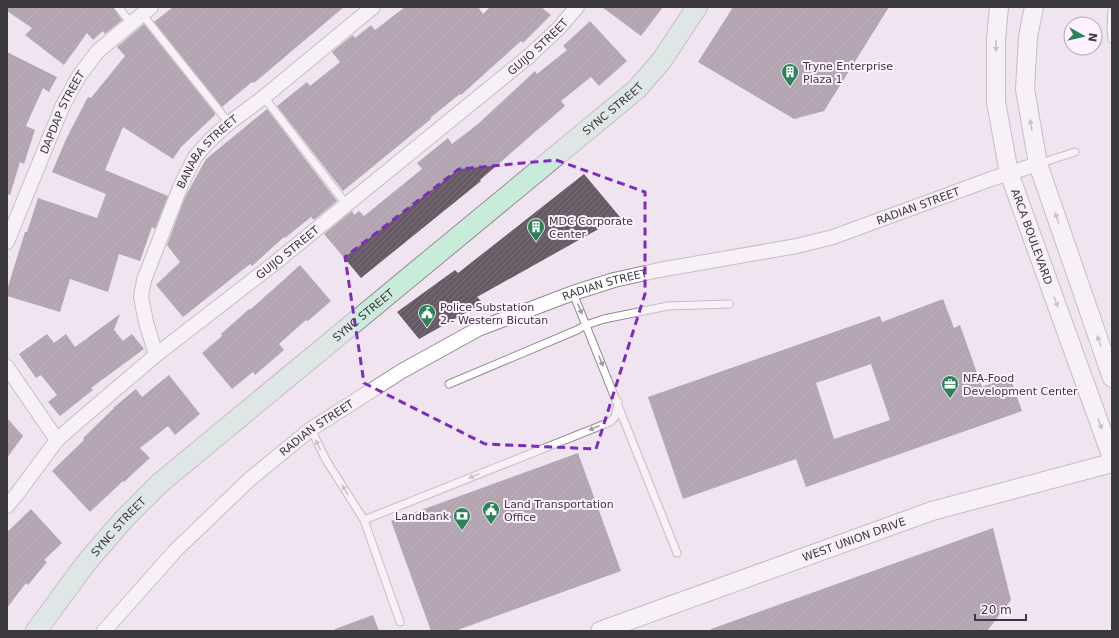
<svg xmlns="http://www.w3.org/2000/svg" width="1119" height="638" font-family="'DejaVu Sans',sans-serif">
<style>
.building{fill:url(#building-hatch);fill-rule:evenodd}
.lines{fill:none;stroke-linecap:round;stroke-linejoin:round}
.service-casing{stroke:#968a96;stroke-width:9}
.minor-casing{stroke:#968a96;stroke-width:16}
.tertiary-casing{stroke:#968a96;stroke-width:20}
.secondary-casing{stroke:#968a96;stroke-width:22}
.service{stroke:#fff;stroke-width:7}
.minor{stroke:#fff;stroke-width:14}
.tertiary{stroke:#fff;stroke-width:18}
.secondary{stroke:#c9ecda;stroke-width:20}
.oneway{fill:#9e9c9e}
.marked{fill:none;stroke:#7b2cbf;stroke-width:3;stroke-dasharray:8 5;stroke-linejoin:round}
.labels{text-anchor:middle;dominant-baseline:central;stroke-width:4;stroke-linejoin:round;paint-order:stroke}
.street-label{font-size:11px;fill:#3d383d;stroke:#fff1ff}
.poi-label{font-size:11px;fill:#3d383d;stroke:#fff1ff;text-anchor:start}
</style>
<defs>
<pattern id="building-hatch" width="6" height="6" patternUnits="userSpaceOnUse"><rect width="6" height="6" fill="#665a65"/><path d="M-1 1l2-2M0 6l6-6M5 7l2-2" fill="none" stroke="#796f78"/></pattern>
</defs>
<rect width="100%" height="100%" fill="#f1e4f1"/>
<path class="building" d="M7,7H113L122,20L105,34L103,31L93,40L87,33L64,65L25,35L32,28L7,11Z
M173,7H344L254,83L252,82L222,107L154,22Z
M405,7H478L483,14L490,7H541L551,15L523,43L521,41L461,95L460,94L430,118L431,119L343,191L277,106L307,82L310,86L340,62L332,52L353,35L355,38L371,25L375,30Z
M602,7H663L641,36Z
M733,7H889L824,111L794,119L698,62Z
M590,21L627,61L599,86L591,77L561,101L565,106L480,180L481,181L361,278L324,234L352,211L354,215L359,211L364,216L422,169L417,163L448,138L452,144L478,124L535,71L537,74L567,50L563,46Z
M144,24L215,113V115L181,147L173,159L123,127L105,170L168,196L155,229L152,227L140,261L119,254L108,292L70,279L60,312L7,296V290L15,264L25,232H27L38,198L97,218L106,194L52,172L67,137L88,97L91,98L125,56L117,47Z
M7,52L57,77L49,92L43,88L26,126L35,130L24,164L20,162L10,195L7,194Z
M267,109L337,201L314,220L311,217L285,238L284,237L252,266L250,264L183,317L156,285L180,262L167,245L185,197L206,159Z
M584,174L620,217L477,297L483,303L419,339L397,312L455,270L458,273Z
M300,265L331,301L308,321L306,320L279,344L284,350L255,375L253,372L232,389L202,353L222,336L221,334L249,309L250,310Z
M943,299L954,328L960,325L982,387L1010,377L1022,411L806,487L796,459L683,499L648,397L880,316L882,322ZM871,364L890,420L834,439L816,383Z
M120,314L114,330L123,341L132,334L144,349L91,388L93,390L60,416L48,402L57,395L41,375L36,378L19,354L47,334L54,343L66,334L75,347Z
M169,375L200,414L175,435L168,426L140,448L150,458L124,482L123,481L90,512L52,471L84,440L83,438L114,408H113L136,389L142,397Z
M7,418L23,436L7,458Z
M578,453L621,571L455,631H431L391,521Z
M31,509L62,543L44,560L47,562L28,585L26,583L7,608V532Z
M993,528L1011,600L987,631H711V629Z
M373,615L379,631H335V629Z"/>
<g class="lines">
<defs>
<path id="service" d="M118,7L131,23
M1112,11L1111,28L1112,39
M142,14L229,123
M264,97L346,204
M1038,164L1075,152
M573,293L677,553
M449,384L577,330L586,325L604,319L668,306L729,304
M311,429L326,460L364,520L400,622
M364,520L610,422L615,417L618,402"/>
<g id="minor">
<path id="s1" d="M7,242L63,105L79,76L98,51L151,7"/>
<path id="s2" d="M156,355L146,322L141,297L144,280L181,185L195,157L209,141L229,123L264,97L373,7"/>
<path d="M7,367L57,440"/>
<path id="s3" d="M7,506L17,494L57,440L75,424L156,355L276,262L528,57L558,29L577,7"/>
<path id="s4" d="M104,631L176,550L250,479L311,429L402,371L478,329L573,293L614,280L659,270L797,246L833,237L991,179L1038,164"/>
</g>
<g id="tertiary">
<path id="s5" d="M999,7L996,39V102L1009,173L1112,458"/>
<path d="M1034,7L1028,37L1025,89L1038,164L1112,378"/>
<path id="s6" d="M600,631L932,511L1112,463"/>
</g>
<g id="secondary">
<path id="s7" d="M36,631L86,563L124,519L160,483L637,89L662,60L697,7"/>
</g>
</defs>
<use href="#service" class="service-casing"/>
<use href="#minor" class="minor-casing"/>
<use href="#tertiary" class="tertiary-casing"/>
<use href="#secondary" class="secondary-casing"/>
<use href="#service" class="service"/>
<use href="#minor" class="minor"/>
<use href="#tertiary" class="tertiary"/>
<use href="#secondary" class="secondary"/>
</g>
<defs><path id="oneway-solid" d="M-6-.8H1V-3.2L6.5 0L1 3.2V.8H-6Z"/></defs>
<g class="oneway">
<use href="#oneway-solid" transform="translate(996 46) rotate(90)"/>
<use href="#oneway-solid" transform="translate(1031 125) rotate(-99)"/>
<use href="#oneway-solid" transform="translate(1057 218) rotate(-109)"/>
<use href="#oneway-solid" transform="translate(1056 302) rotate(70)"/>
<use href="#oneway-solid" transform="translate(580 309) rotate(68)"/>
<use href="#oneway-solid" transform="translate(1099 341) rotate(-109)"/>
<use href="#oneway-solid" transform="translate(601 361) rotate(68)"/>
<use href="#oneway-solid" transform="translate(1100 424) rotate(70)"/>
<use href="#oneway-solid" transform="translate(594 428) rotate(158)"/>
<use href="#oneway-solid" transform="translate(318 445) rotate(-116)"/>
<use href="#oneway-solid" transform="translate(474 476) rotate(158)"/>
<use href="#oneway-solid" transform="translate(345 490) rotate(-122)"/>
</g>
<path d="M0 0H1119V638H0ZM556,160L645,192V294L596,449L485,444L364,383L345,257L459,169Z" fill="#f1e4f1" fill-opacity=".55" fill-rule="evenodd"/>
<path class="marked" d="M556,160L645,192V294L596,449L485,444L364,383L345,257L459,169Z"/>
<defs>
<symbol id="building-pin" viewBox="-11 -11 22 30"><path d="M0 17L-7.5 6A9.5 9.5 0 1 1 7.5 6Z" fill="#2c8357" stroke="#fff1ff"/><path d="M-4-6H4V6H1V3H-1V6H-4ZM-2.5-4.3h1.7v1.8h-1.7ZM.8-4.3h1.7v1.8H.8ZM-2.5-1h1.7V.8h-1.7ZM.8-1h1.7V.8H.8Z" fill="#fff"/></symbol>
<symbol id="civic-pin" viewBox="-11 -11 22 30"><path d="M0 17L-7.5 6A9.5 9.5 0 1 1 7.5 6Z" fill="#2c8357" stroke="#fff1ff"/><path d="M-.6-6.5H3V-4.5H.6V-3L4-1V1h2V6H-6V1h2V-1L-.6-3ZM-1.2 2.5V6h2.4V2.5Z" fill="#fff"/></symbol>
<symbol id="office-pin" viewBox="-11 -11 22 30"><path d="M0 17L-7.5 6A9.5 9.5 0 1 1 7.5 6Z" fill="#2c8357" stroke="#fff1ff"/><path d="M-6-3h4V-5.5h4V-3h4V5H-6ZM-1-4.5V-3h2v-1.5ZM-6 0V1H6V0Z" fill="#fff"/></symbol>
<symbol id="bank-pin" viewBox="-11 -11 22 30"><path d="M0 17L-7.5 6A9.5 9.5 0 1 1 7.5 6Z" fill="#2c8357" stroke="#fff1ff"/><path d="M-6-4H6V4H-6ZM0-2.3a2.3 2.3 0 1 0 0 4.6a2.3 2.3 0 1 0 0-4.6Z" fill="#fff"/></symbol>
</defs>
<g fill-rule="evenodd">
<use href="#building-pin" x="780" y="62" width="20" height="27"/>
<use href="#building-pin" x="526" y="217" width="20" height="27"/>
<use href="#civic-pin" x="417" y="303" width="20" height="27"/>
<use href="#office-pin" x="940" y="374" width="20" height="27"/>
<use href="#civic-pin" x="481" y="500" width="20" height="27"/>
<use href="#bank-pin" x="452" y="506" width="20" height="27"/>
</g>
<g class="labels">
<g class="street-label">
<text stroke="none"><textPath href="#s3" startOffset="704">GUIJO STREET</textPath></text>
<text stroke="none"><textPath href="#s7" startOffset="781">SYNC STREET</textPath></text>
<text stroke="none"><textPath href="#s1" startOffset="141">DAPDAP STREET</textPath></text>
<text stroke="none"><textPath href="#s2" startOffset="222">BANABA STREET</textPath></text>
<text stroke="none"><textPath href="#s4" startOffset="943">RADIAN STREET</textPath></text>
<text stroke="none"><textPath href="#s5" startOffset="235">ARCA BOULEVARD</textPath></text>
<text stroke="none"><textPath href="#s3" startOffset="380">GUIJO STREET</textPath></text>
<text stroke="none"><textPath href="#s4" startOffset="619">RADIAN STREET</textPath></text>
<text stroke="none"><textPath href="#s7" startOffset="457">SYNC STREET</textPath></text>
<text stroke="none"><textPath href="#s4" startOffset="295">RADIAN STREET</textPath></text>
<text stroke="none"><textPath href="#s7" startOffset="133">SYNC STREET</textPath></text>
<text stroke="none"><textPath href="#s6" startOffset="270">WEST UNION DRIVE</textPath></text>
</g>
<g class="poi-label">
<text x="803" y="66">Tryne Enterprise<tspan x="803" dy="13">Plaza 1</tspan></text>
<text x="549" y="221">MDC Corporate<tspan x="549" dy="13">Center</tspan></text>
<text x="440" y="307">Police Substation<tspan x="440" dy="13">2 - Western Bicutan</tspan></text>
<text x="963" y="378">NFA-Food<tspan x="963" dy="13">Development Center</tspan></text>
<text x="504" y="504">Land Transportation<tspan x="504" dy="13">Office</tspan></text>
<text x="449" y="516" text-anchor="end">Landbank</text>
</g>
</g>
<rect width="1119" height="638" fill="none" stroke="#3d383d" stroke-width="16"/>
<g transform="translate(1083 36) rotate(98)"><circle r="19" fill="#fff1ff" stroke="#b1a7b1"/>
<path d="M0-3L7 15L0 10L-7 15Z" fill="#2c8357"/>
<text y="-6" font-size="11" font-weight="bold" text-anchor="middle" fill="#3d383d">N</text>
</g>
<path d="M975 614v6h51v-6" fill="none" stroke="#3d383d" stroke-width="2"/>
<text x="981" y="614" font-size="12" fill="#3d383d" stroke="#fff1ff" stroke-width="3" paint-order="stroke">20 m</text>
</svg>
